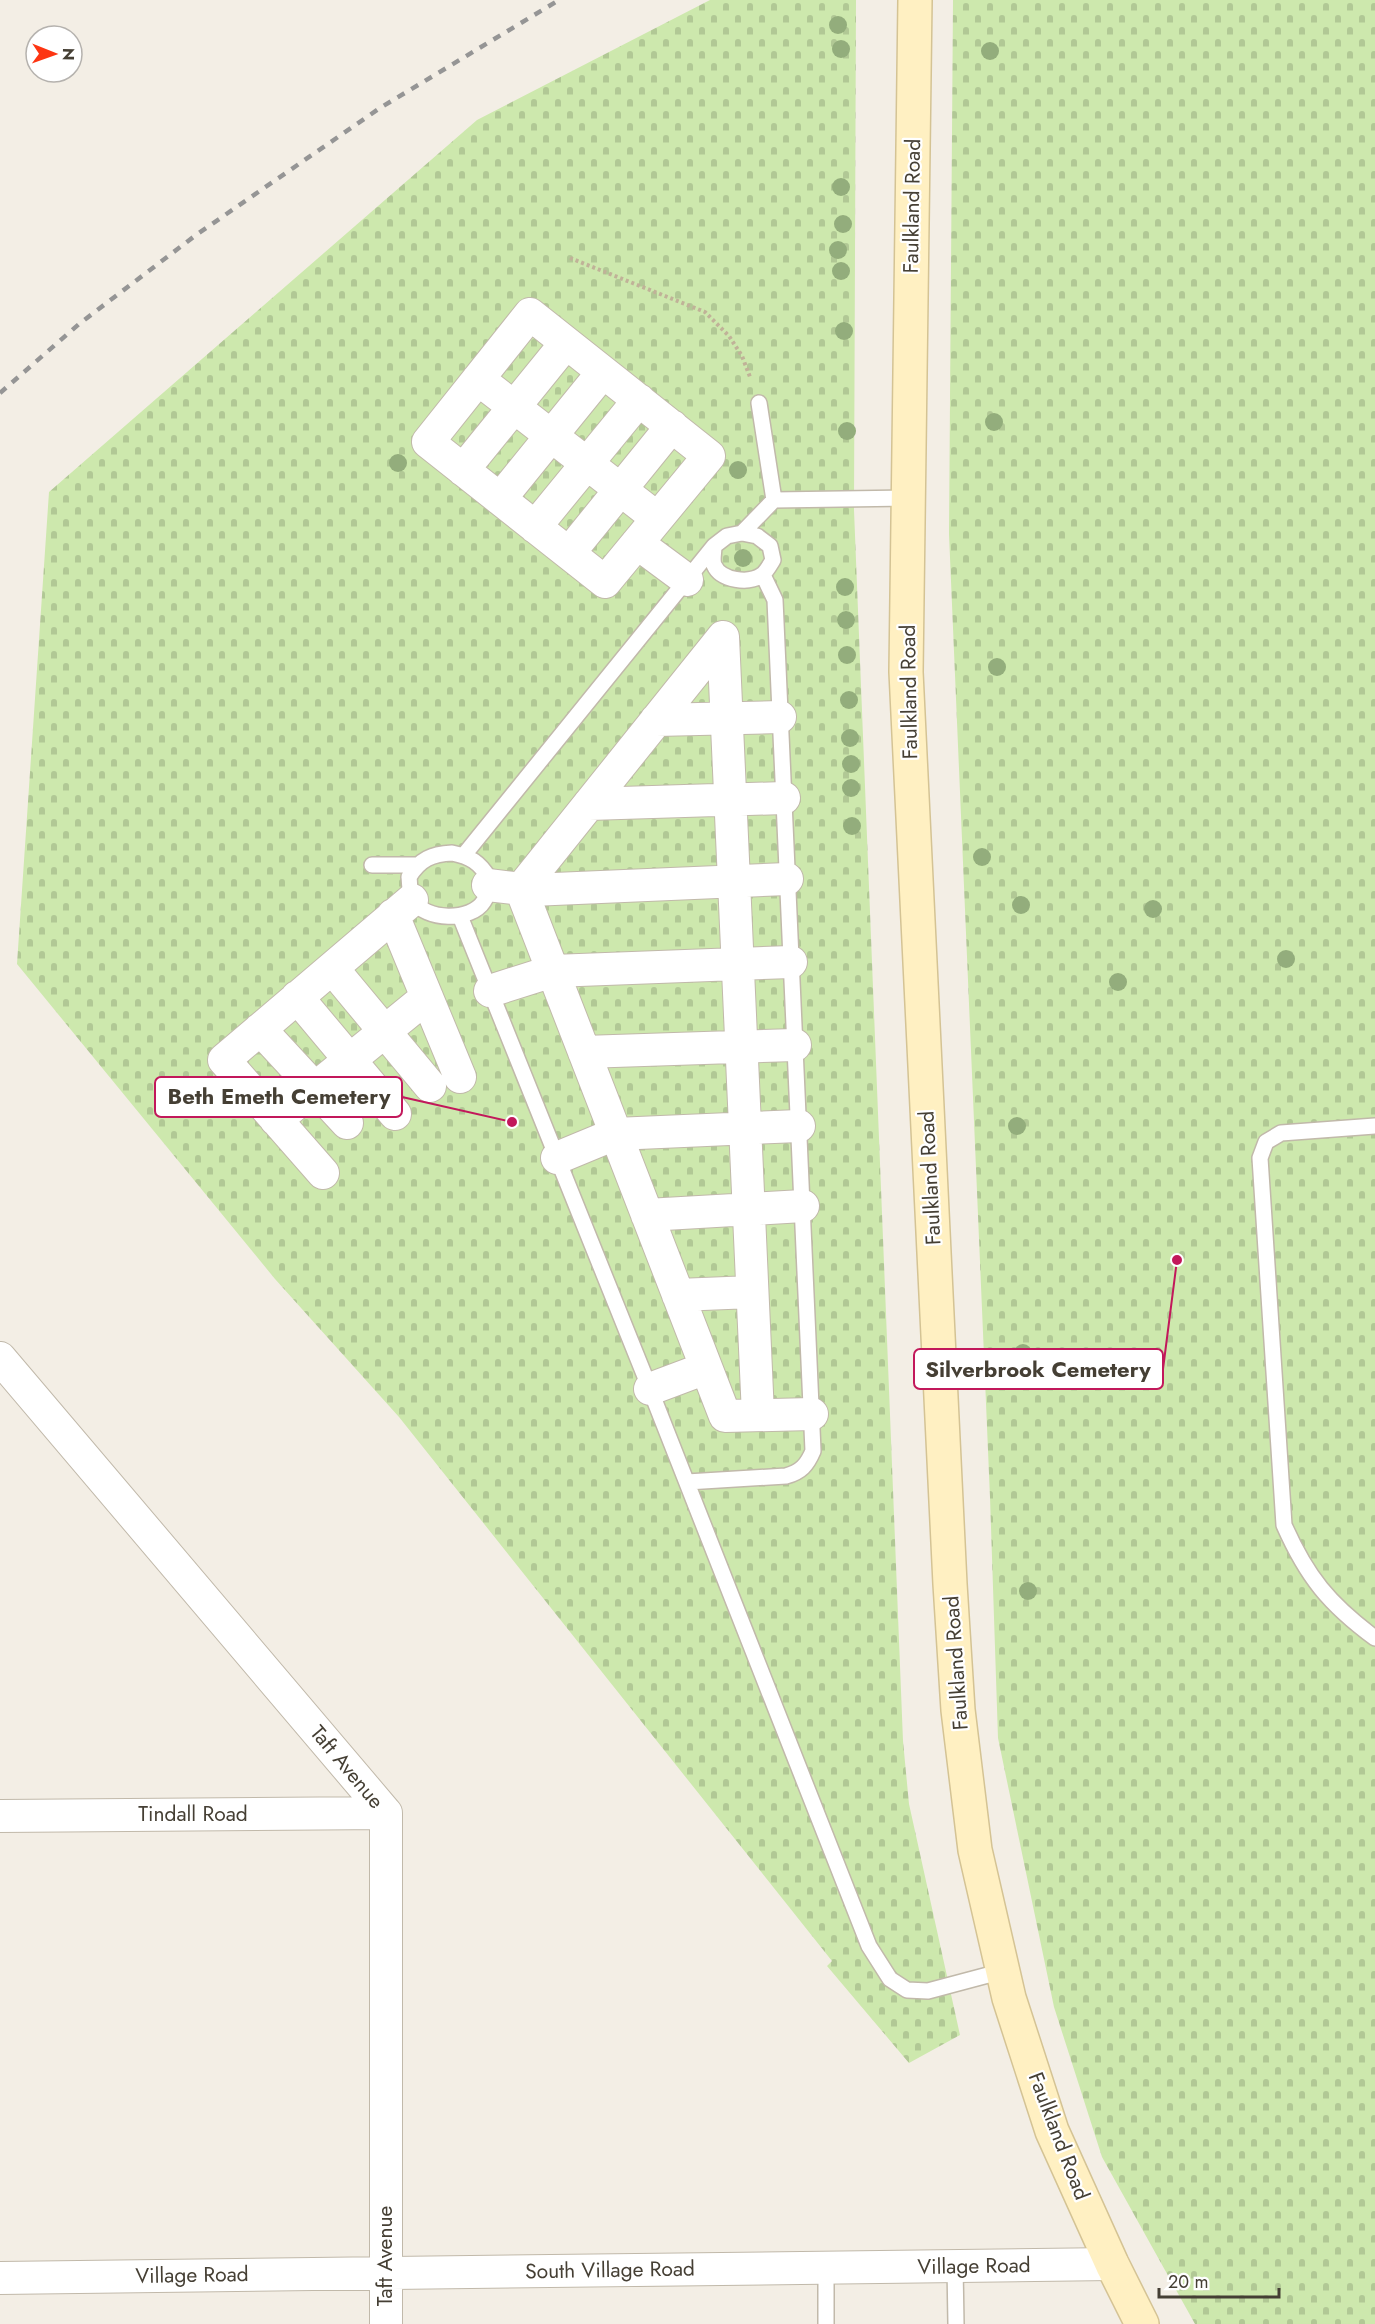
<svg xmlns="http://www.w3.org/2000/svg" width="1375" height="2324" font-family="Jost,sans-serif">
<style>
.cemetery{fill:url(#cemetery-stones)}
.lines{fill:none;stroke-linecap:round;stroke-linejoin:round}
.lane-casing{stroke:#c1b9aa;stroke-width:18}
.street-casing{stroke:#c1b9aa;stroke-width:34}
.secondary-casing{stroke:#d4c394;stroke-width:36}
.path{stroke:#c0b298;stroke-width:4;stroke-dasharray:3 3;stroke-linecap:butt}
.lane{stroke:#fff;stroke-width:15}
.street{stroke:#fff;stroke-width:32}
.secondary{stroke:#fff0c2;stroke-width:33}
.rail{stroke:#959595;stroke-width:4.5;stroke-dasharray:8 8;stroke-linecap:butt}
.tree{fill:#93ad7c}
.labels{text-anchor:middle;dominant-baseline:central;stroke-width:4.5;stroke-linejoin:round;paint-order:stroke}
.street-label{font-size:21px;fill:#453f34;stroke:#fff}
.leader{fill:none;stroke:#c2185b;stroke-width:2}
.callout-dot{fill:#c2185b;stroke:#fff;stroke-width:2}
.callout{fill:#fff;stroke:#c2185b;stroke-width:2}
.callout-label{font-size:22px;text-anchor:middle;font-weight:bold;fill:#453f34}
</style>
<defs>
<pattern id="cemetery-stones" width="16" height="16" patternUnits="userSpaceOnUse" patternTransform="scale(1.5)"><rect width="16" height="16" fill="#cde8ad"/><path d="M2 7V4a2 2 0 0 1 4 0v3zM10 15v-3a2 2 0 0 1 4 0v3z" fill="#b1c895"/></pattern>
</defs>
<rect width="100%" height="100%" fill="#f3eee5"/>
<path class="cemetery" d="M710,0H856L854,510L903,1741L909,1804L960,2035L909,2063L827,1966L832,1961L399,1417L275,1279L17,964L49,492L477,120Z
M953,0H1375V2324H1195L1102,2157L1054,2007L998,1738L990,1497L949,534Z"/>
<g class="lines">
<defs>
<path id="lane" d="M759,403L774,500
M742,533L774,500L909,498
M742,533L757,536L770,546L773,560C770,565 766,572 762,575C749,584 721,581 714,565C712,560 714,552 714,546L727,536Z
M452,853C471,857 479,862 489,878C488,885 488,896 484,901C471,922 425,921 413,900C409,895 410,884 409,877C420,859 432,854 452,853Z
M464,855L714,546
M372,865H416
M460,916L650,1389L869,1946L890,1979L907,1990L928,1991L1003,1971
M1375,1126L1281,1133L1266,1142L1260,1158L1284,1525C1307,1577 1329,1604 1375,1638
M687,1482L786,1476C801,1472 807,1465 813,1451L775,600L763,575
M955,2266L956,2324
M826,2268V2324"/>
<path id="street" d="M530,314L709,456L605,582L428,442Z
M478,379L657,518
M463,470L566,343
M500,499L603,372
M535,527L639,400
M637,543L687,580
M569,553L672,426
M723,637L521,889L725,1416L812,1414
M723,637L758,1415
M656,720L780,717
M589,804L784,798
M488,885L531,890L787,879
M393,915L460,1077
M332,968L430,1086
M490,991L553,971L791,962
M297,997L395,1114
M260,1029L347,1123
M584,1052L795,1045
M276,1120L427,997
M557,1158L615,1134L799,1126
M323,1173L224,1060L412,900
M647,1215L803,1206
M678,1295L752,1292
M0,1358L386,1813V2324
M650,1389L706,1368
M0,1816L386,1813
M0,2278L1112,2264"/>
<path id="secondary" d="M915,0L906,672L950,1584L958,1710L975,1850L1009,1998L1052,2131L1112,2264L1142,2324"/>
</defs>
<use href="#lane" class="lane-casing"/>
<use href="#street" class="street-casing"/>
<use href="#secondary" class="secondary-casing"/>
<path class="path" d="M570,258L705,312L729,336L742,356L750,377"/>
<use href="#lane" class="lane"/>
<use href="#street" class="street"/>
<use href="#secondary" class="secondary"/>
<path class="rail" d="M0,393L79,324L196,235L380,108L559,0"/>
</g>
<g class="tree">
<circle cx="838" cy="25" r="9"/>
<circle cx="841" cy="49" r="9"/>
<circle cx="990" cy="51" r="9"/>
<circle cx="841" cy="187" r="9"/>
<circle cx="843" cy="224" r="9"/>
<circle cx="838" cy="250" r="9"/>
<circle cx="841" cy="271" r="9"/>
<circle cx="844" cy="331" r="9"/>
<circle cx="994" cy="422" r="9"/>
<circle cx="847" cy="431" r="9"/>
<circle cx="398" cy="463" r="9"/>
<circle cx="738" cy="470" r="9"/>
<circle cx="743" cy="558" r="9"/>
<circle cx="845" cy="587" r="9"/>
<circle cx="846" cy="620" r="9"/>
<circle cx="847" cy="655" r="9"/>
<circle cx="997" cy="667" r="9"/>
<circle cx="849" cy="700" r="9"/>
<circle cx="850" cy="738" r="9"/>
<circle cx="851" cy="764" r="9"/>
<circle cx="851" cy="788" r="9"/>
<circle cx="852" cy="826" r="9"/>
<circle cx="982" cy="857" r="9"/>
<circle cx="1021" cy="905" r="9"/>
<circle cx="1153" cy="909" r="9"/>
<circle cx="1286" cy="959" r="9"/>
<circle cx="1118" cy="982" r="9"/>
<circle cx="1017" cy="1126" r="9"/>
<circle cx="1023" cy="1353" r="9"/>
<circle cx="1028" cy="1591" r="9"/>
</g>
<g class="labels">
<g class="street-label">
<text transform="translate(912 206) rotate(-89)">Faulkland Road</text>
<text transform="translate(909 692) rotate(-91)">Faulkland Road</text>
<text transform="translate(930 1178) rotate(-93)">Faulkland Road</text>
<text transform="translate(956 1663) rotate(-94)">Faulkland Road</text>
<text transform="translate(347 1767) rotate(50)">Taft Avenue</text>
<text x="193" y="1814">Tindall Road</text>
<text transform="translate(1059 2136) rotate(69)">Faulkland Road</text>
<text transform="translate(385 2256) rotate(-90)">Taft Avenue</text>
<text transform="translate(974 2266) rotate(-1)">Village Road</text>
<text transform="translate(610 2270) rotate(-1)">South Village Road</text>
<text transform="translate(192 2275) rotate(-1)">Village Road</text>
</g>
</g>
<path class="leader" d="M512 1122L402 1097M1177 1260L1163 1369"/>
<g class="callout-dot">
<circle cx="512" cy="1122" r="6"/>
<circle cx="1177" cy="1260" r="6"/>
</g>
<g class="callout">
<rect x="155" y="1077" width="247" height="40" rx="6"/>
<rect x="914" y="1349" width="249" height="40" rx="6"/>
</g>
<g class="callout-label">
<text x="279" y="1104">Beth Emeth Cemetery</text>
<text x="1038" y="1377">Silverbrook Cemetery</text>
</g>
<g transform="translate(54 54) rotate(91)"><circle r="28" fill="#ffffff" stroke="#b5b2ae" stroke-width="1.5"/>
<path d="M0-4.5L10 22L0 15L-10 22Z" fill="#fd3512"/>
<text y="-9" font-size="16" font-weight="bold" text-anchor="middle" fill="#453f34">N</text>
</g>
<path d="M1159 2288v9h120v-9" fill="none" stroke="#453f34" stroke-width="3"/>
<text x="1168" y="2288" font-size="18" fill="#453f34" stroke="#ffffff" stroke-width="4.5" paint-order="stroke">20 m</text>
</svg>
